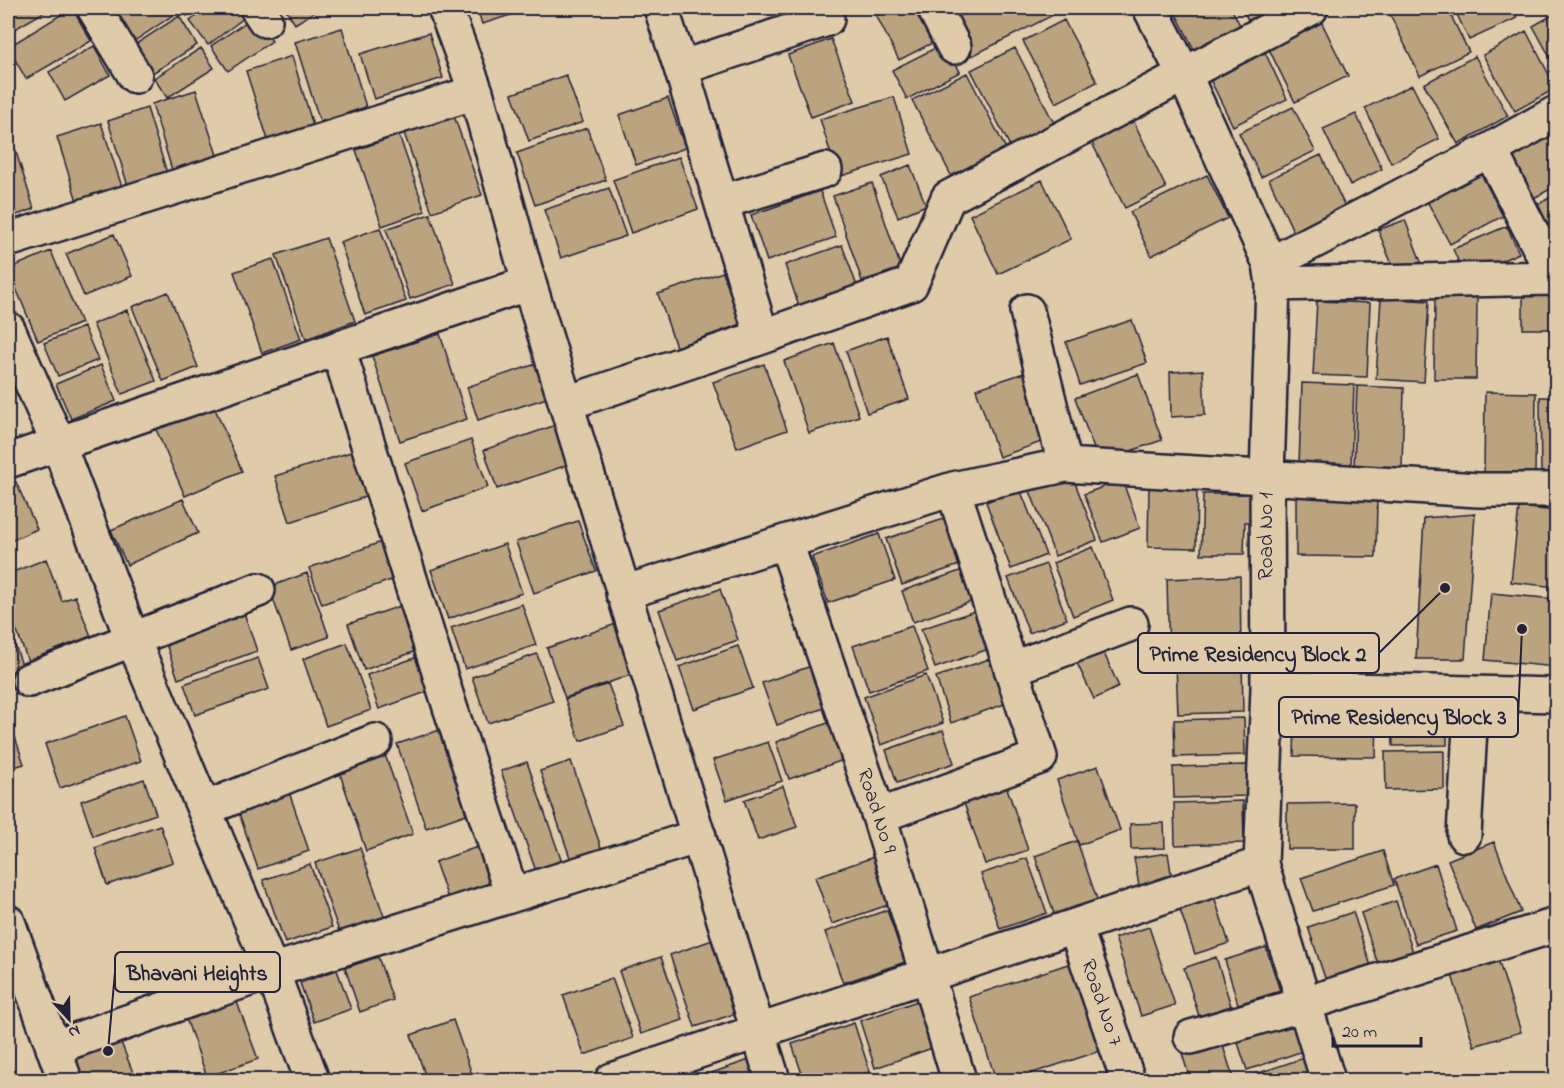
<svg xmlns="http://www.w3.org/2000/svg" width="1564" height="1088" font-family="'Indie Flower',sans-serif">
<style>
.building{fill:#bba37f;stroke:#22223b;stroke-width:1.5}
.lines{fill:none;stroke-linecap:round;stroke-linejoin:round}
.minor-casing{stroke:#22223b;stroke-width:38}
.minor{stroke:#dfcba9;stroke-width:33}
.labels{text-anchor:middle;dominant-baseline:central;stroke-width:5;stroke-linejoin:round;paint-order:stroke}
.street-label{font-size:21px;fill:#22223b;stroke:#dfcba9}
.leader{fill:none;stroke:#22223b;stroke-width:2}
.callout-dot{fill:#22223b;stroke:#dfcba9;stroke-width:2}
.callout{fill:#dfcba9;stroke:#22223b;stroke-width:2}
.callout-label{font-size:22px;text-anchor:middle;font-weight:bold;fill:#22223b}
</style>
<rect width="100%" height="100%" fill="#dfcba9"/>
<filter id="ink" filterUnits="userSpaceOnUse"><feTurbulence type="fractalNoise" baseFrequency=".0167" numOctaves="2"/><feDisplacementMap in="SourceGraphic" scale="12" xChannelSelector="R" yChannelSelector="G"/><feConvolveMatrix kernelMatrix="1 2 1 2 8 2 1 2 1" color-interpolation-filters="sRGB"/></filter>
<g filter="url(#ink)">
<path class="building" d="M8,8H51L8,33Z
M72,8L91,41L26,79L8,47Z
M122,8H172L176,13L133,42L114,13Z
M181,8H199L187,16Z
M208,8H248L252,12L208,45L190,21Z
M285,8H311L314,12L295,24Z
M477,8H533L482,24Z
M876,8H923L940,39L899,60L873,9Z
M946,8H1054L1057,13L972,56Z
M1173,8H1231L1243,31L1196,53Z
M1242,8H1289L1251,26Z
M1387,8H1447L1469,52L1420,76Z
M1454,8H1512L1517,18L1469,40Z
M1556,13V68L1533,26Z
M179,16L197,45L151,74L133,46Z
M255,16L272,41L228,71L211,46Z
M1320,19L1348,76L1295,102L1267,45Z
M1064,20L1097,82L1056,103L1023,41Z
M342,28L366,107L320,122L295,42Z
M1526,31L1556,88L1515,111L1483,55Z
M429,33L443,78L374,99L360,54Z
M831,39L855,101L811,117L788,55Z
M945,43L960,72L907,99L892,70Z
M1261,44L1287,99L1233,126L1206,71Z
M94,46L110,75L65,101L49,72Z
M201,48L214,68L167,98L154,78Z
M1015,48L1057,129L1013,152L971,70Z
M292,56L314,129L269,143L246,71Z
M1475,56L1508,116L1458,144L1424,84Z
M967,73L1007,151L953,179L912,100Z
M566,75L583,122L529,141L512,94Z
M1412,85L1439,139L1391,163L1365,108Z
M196,90L217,155L172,170L152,104Z
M894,97L912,154L838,177L820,119Z
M668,98L685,148L636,165L619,115Z
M1293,107L1315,151L1261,177L1239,133Z
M147,108L167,173L128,186L108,121Z
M1356,114L1382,169L1350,185L1323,129Z
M454,116L482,195L432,212L404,133Z
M1132,118L1166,188L1125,208L1090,139Z
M101,123L122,187L77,201L57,137Z
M587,128L606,180L535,205L517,153Z
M1556,133V186L1532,199L1510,158Z
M399,135L425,211L382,226L356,150Z
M13,142L34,209L8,218V144Z
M1321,155L1347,211L1295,235L1269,179Z
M679,157L698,209L631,233L613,180Z
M910,165L926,205L898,217L881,177Z
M1480,172L1503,216L1450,244L1426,199Z
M1207,175L1228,218L1151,256L1130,212Z
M1042,180L1071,239L998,274L970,215Z
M872,183L901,268L862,281L833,196Z
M609,188L626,236L561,258L544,210Z
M820,191L836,237L767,261L751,215Z
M1556,194V243L1553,245L1533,207Z
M430,214L455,284L410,299L386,229Z
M1405,220L1423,267L1397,277L1378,230Z
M1507,226L1519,253L1465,277L1453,249Z
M380,228L406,301L365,315L340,242Z
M114,234L132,276L84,296L66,254Z
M326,238L355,321L306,339L276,255Z
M842,245L857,286L799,306L785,265Z
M51,251L81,323L38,341L8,269Z
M273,259L301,339L262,353L234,272Z
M723,272L741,324L676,347L658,294Z
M168,292L198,367L163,381L132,307Z
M1523,294H1556V329H1523Z
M1435,296H1477L1476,379H1434Z
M1381,298L1429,301L1424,382L1376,379Z
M1317,301L1370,303L1367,377L1313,375Z
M127,310L156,381L122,394L93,324Z
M1132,320L1147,363L1080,385L1066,342Z
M84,327L98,360L58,376L44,343Z
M440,334L467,419L400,441L372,356Z
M887,336L909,399L867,413L846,351Z
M834,343L859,416L809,433L784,361Z
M539,363L550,397L478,420L467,387Z
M764,364L787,430L737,448L713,382Z
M101,365L116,401L71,419L56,384Z
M1203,370L1205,415L1171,417L1170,372Z
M1024,373L1047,440L999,457L976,389Z
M1138,374L1162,440L1099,462L1075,398Z
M1302,383L1354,385L1351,465L1299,463Z
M1357,386L1404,388L1402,469L1354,468Z
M1485,392L1536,393L1535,475H1484Z
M1540,397H1556V478H1541Z
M212,402L242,471L185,496L155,427Z
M556,425L570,464L497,489L484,450Z
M471,440L488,487L422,511L405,463Z
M354,451L368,496L290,522L275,476Z
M1072,475L1097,540L1055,556L1030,491Z
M1122,480L1140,528L1103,542L1084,494Z
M16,482L37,529L8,542V485Z
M1149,486L1197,487L1196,548L1148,547Z
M1020,489L1046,555L1011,569L986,502Z
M1203,494H1257V522H1245L1244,554H1201Z
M1296,496L1377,497L1376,557L1296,556Z
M183,499L198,533L127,565L111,530Z
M1519,507L1556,511V587L1511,582Z
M1475,514L1465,659H1416L1424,518Z
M952,516L968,562L902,585L886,539Z
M578,521L596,571L534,593L516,542Z
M879,534L895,580L828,603L812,557Z
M387,540L400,577L322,604L309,568Z
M505,544L522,593L448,619L431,570Z
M1093,547L1113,600L1073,616L1053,563Z
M46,559L62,601L75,596L91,636L28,661L8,608V574Z
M1046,564L1067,619L1029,633L1008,578Z
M969,568L979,599L913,622L902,591Z
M307,573L329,637L291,650L269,587Z
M1240,576L1241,653L1169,655L1167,579Z
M720,589L738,640L677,661L659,610Z
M1491,593L1556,599V667L1485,660Z
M240,601L257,651L178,679L161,629Z
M522,604L536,645L465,669L451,628Z
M403,605L419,650L364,670L348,624Z
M984,608L997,646L935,668L921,629Z
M616,624L633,674L565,698L547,648Z
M8,625L23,668L8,673Z
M912,626L928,671L869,691L853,646Z
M347,643L371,710L326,726L303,659Z
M738,646L753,688L694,709L679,667Z
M1103,651L1119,687L1094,699L1077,663Z
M537,654L553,701L488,723L472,677Z
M420,656L432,690L379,709L367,675Z
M998,656L1013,701L951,723L936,677Z
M258,658L269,689L195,715L184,684Z
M823,662L838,703L777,725L762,683Z
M1242,662L1243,712L1178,714L1176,664Z
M926,675L943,723L881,745L864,697Z
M608,684L624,726L580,741L565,699Z
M1447,711V745L1393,746L1392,712Z
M8,716L24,764L8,769Z
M125,716L141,761L60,788L45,744Z
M1244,718L1245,755L1175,757L1174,720Z
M1295,719L1377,720L1376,757L1294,756Z
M836,720L849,758L789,779L776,742Z
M443,729L472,812L426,828L397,744Z
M943,730L954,763L897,783L886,750Z
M768,742L782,781L727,800L713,760Z
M1444,751V789L1386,790L1385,752Z
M384,752L413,834L366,851L338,768Z
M571,761L604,856L573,866L540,771Z
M527,762L564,868L538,877L501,771Z
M1247,765L1248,796L1174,798L1173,767Z
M1098,766L1120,830L1079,845L1057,780Z
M144,779L156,814L93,836L81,801Z
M783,786L797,827L758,840L744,800Z
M1007,788L1028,850L985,864L964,803Z
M288,789L309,851L258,869L237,807Z
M1243,801L1244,843L1175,845L1174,803Z
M1355,803V849H1287V804Z
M1556,818V844L1549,821Z
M1164,823L1165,848L1131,849L1130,824Z
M160,825L173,862L107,885L95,848Z
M1077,841L1099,905L1056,920L1035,856Z
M1494,842L1521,912L1476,930L1448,860Z
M483,845L497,884L449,901L435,862Z
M360,848L386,922L341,937L315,863Z
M1383,851L1394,885L1313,911L1301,878Z
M1168,853L1173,886L1140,891L1134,858Z
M874,857L891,904L832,924L815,877Z
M1027,858L1047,913L1000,929L981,874Z
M310,864L332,927L285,943L263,880Z
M1436,864L1457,931L1416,944L1394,879Z
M1212,890L1229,943L1195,954L1177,901Z
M1396,901L1414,955L1379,967L1361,913Z
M887,910L905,962L843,983L825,932Z
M1353,912L1371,966L1326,981L1308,927Z
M1149,927L1175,1005L1141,1016L1115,938Z
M721,937L746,1010L695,1027L670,955Z
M1266,947L1280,991L1238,1004L1225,960Z
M378,957L393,1000L360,1012L345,968Z
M661,957L683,1020L641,1034L619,971Z
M1216,957L1231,1006L1199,1016L1184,968Z
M1498,959L1521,1032L1474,1046L1452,975Z
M1074,962L1103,1050L1011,1080H996L969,997Z
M337,970L351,1009L314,1022L300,983Z
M612,978L633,1038L584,1055L563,995Z
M234,994L258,1059L207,1077L184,1013Z
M923,999L938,1046L875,1068L860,1021Z
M1291,1016L1303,1051L1247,1070L1235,1034Z
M453,1020L474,1080H427L411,1035Z
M854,1023L870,1072L845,1080H804L792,1044Z
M1220,1037L1234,1080H1165L1188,1073L1181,1050Z
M120,1040L136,1080H70L63,1061Z
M1307,1057L1314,1080H1244L1243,1078Z
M752,1059L759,1080H691Z
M1116,1072L1119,1080H1089Z
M1405,1076L1407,1080H1390Z"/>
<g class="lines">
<defs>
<path id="minor" d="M94,8L135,76
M257,8L265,20
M445,8L476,92L529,283L773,1080
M661,8L681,68L762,337
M934,8L954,47
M1150,8L1184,74L1270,264L1273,284L1267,477L1268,688L1261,864L1328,1080
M681,68L827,19
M1490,150L1556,280
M722,202L825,170
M8,240L476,92
M1270,264L1490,150L1556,113
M1273,284L1555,278
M1027,311L1065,465
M8,329L58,443L126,623L272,971L312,1080
M338,348L450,707L512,895
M567,403L762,337L911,284L948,198L1311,8
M8,461L529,283
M786,543L879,816L959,1080
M623,593L953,489L1065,465L1478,490H1556
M1011,669L1131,624
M29,680L258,590
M1268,688L1556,695
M204,809L375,741
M879,816L1040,757L953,489
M1464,835L1472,693
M8,922L65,1080
M1075,926L1128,1080
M1191,1037L1304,1004L1556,925
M53,1048L272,971L699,836
M612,1080L1261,864"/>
</defs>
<use href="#minor" class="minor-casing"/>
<use href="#minor" class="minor"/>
</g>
</g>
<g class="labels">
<g class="street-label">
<text transform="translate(1267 536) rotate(-90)">Road No 1</text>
<text transform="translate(876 811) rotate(72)">Road No 9</text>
<text transform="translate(1101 1003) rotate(71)">Road No 7</text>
</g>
</g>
<path class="leader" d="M1445 588L1379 653M1522 629L1518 717M108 1051L115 972"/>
<g class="callout-dot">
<circle cx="1445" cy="588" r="6"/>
<circle cx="1522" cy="629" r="6"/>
<circle cx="108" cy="1051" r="6"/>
</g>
<g class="callout">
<rect x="1138" y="633" width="241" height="40" rx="6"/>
<rect x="1279" y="697" width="239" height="40" rx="6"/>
<rect x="115" y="952" width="165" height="40" rx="6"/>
</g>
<g class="callout-label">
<text x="1258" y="661">Prime Residency Block 2</text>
<text x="1399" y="724">Prime Residency Block 3</text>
<text x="197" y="980">Bhavani Heights</text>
</g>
<rect width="1564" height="1088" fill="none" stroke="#dfcba9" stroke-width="30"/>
<rect x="15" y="15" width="1534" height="1058" fill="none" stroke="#22223b" stroke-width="2" filter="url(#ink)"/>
<g transform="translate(69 1019) rotate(158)" stroke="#dfcba9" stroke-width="4.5" paint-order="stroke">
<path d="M0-4.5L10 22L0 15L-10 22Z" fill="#22223b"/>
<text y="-9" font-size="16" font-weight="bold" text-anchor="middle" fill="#22223b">N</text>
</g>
<path d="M1333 1037v9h88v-9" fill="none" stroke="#22223b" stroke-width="3"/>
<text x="1342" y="1037" font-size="18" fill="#22223b" stroke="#dfcba9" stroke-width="4.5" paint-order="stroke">20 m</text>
</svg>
